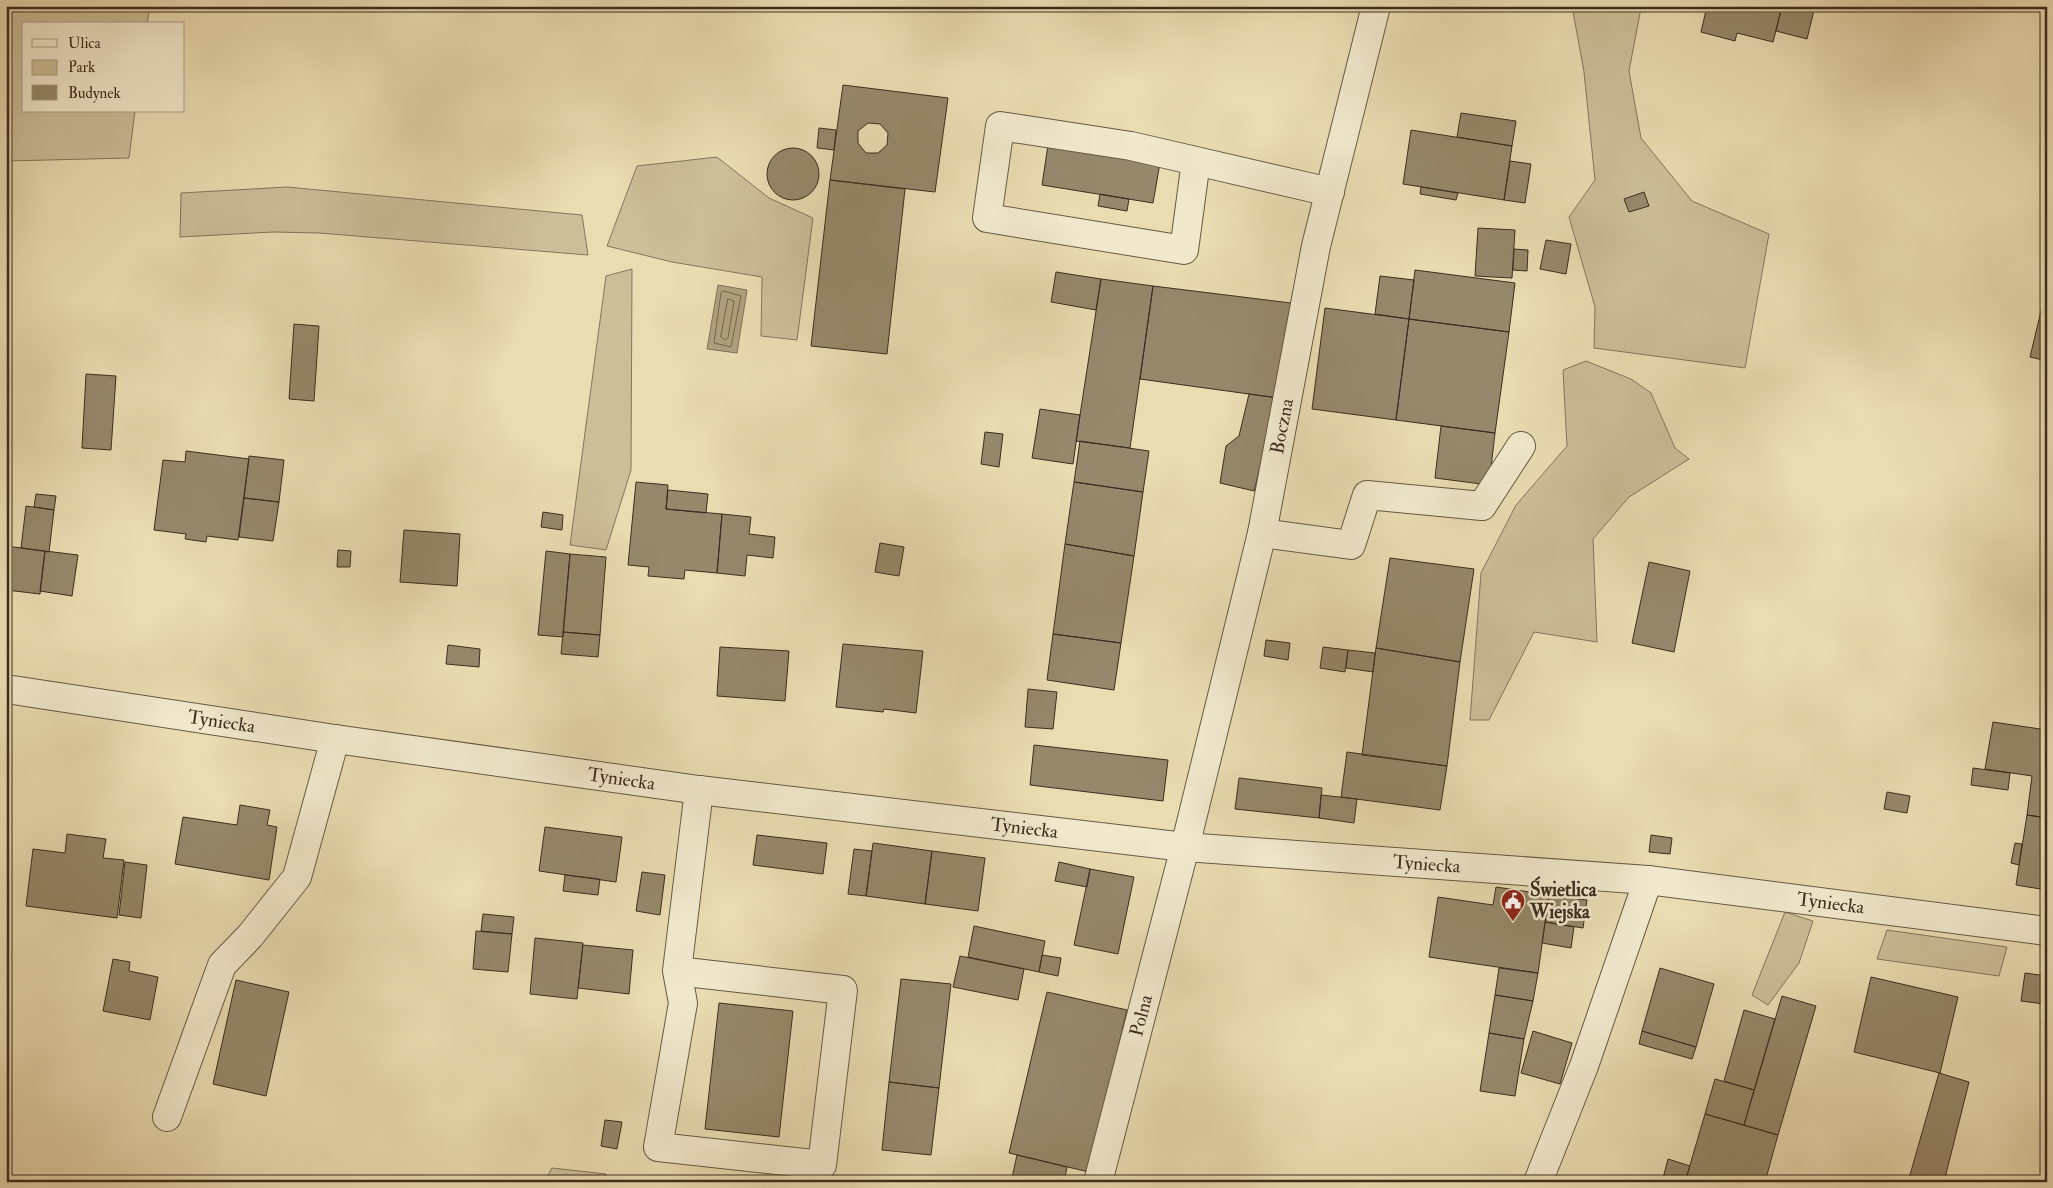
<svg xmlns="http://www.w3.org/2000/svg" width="2053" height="1188" font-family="'IM FELL Double Pica',serif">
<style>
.green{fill:#cbbe98;stroke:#83765c}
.water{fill:#aea07f;stroke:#807259}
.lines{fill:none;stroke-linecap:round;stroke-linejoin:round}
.shore{stroke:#74664f;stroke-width:1}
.building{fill:#95886b;stroke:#3b2d1f;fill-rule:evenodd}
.minor-casing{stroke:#665944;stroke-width:30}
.minor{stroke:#f1e8cc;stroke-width:28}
.labels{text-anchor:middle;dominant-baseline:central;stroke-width:5;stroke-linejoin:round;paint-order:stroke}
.street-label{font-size:19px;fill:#3b2d1f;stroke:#f1e8cc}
.poi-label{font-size:19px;font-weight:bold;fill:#3b2d1f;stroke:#f1e8cc;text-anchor:start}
</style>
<rect width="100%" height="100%" fill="#e9dcb1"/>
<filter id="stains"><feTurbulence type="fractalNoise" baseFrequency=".004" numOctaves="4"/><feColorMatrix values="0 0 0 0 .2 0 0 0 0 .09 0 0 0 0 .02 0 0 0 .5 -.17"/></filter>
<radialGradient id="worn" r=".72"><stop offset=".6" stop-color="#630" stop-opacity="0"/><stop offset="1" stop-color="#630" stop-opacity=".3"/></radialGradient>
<path class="green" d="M6,6H150L147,24H24V111H135L129,158L6,161Z
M1572,6L1641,8L1629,71L1641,138L1692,201L1769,234L1745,368L1594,348L1595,307L1569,217L1595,180L1584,72Z
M717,157L769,198L813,218L797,340L761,336L762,277L672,262L607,246L637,166Z
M287,187L582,215L588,255L319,233L273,232L180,237L181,193Z
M632,269L631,470L606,550L570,545L606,276Z
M1586,361L1631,379L1651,393L1675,448L1689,459L1629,497L1593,539L1597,642L1534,632L1489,720H1470L1481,573L1516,505L1567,446L1563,370Z
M1785,912L1813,921L1799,963L1768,1005L1752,995Z
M1887,930L2007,947L1999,976L1877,959Z
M552,1168L606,1174L604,1182H544Z"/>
<path class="water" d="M718,285L747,290L737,353L707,349Z"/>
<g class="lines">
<path class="shore" d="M724,291L741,296L731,347L714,343L721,293Z
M728,299L734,301L728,338L725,340L721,337Z"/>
</g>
<path class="building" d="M1707,6H1782L1773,42L1737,33L1735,41L1701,32Z
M1782,6H1815L1807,39L1776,31Z
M843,85L948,98L935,192L830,180ZM868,123L880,124L888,133L887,145L878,153H866L858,143V131Z
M1461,113L1516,121L1512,146L1457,137Z
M819,128L836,130L834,150L817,148Z
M1411,130L1512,146L1504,200L1403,184Z
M1048,145L1160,163L1153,203L1042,185Z
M767 174a26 26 0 1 1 52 0a26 26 0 1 1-52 0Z
M1510,161L1531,164L1525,203L1504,200Z
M830,180L905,189L887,354L811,346Z
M1421,187L1458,193L1456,200L1420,194Z
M1644,192L1649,206L1629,212L1624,199Z
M1100,194L1129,199L1127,211L1098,206Z
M1478,228L1515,230L1512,278L1475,276Z
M1546,240L1571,244L1566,274L1540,269Z
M1514,249L1528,250L1527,271L1513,270Z
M1415,270L1515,283L1509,332L1409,319Z
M1056,272L1101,279L1096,310L1051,302Z
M1380,276L1414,280L1409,319L1375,314Z
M1101,279L1153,286L1130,448L1076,441Z
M1153,286L1291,303L1278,398L1140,379Z
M2047,286V361L2030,357Z
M1325,308L1409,319L1396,420L1312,409Z
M1409,319L1509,332L1495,433L1396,420Z
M294,324L319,326L314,401L289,399Z
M86,374L116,376L111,450L82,448Z
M1249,394L1278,398L1254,491L1220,483L1226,446L1239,436Z
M1040,409L1080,415L1073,464L1032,458Z
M1441,426L1495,433L1489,485L1435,478Z
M985,432L1003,434L999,467L981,464Z
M1080,441L1149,451L1143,492L1074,482Z
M186,451L249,459L238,540L207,536L206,542L185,539L186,534L154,530L163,460L185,462Z
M249,456L284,460L279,502L244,498Z
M636,482L668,485L666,509L722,514L717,573L685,570L684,579L648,576L649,567L628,565Z
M1074,482L1143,492L1134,556L1065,544Z
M668,490L708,494L706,513L666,509Z
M36,494L56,496L54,510L34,507Z
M244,498L279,502L273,541L239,537Z
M26,506L54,510L49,552L21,548Z
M543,512L563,515L562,530L541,527Z
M722,514L751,517L749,534L775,537L773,558L747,555L745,576L717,573Z
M404,530L460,534L457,586L400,582Z
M880,543L904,547L899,576L875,572Z
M1065,544L1134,556L1121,643L1053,634Z
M6,546L45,551L40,594L6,590Z
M338,550L351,551L350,567H337Z
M45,551L78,555L72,596L40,591Z
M546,551L570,554L563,637L538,635Z
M570,554L606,557L600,635L563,632Z
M1390,558L1474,569L1460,662L1376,648Z
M1649,562L1690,571L1674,652L1632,643Z
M563,632L600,635L598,657L561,654Z
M1053,634L1121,643L1114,690L1047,680Z
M1266,640L1290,643L1288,660L1264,656Z
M843,644L923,651L916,713L884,709L883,712L836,707Z
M448,645L480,649L479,667L446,664Z
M720,647L789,651L785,701L717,696Z
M1323,647L1348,650L1345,672L1320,668Z
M1376,648L1460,662L1447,766L1362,755Z
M1348,650L1375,653L1373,672L1346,668Z
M1028,689L1057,692L1053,729L1025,727Z
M1993,722L2047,730V818L2027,815L2032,776L1985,769Z
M1034,745L1168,760L1163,801L1030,785Z
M1347,752L1447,766L1440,810L1341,797Z
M1973,768L2010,773L2008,790L1971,785Z
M1239,778L1322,788L1319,818L1235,809Z
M1887,792L1910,796L1907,813L1884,809Z
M1321,795L1357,799L1354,823L1319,818Z
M240,805L270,810L267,825L277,827L269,880L175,864L183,817L237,825Z
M2027,815L2047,818V890L2016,885Z
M545,827L622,837L616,882L539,871Z
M67,834L106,839L103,858L124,860L117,918L26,906L33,849L65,853Z
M757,835L827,843L823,874L753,865Z
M1651,835L1672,838L1670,854L1649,852Z
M873,843L932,851L925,904L866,896Z
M2015,843L2022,844L2019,865L2011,863Z
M854,849L872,851L866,896L848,894Z
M932,851L985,858L978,911L925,904Z
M125,862L147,865L141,918L119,915Z
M1059,862L1090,869L1087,887L1055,881Z
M1090,869L1134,877L1118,954L1074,945Z
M642,872L665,875L660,915L636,911Z
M565,875L600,879L598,895L563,891Z
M1496,887L1549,895L1538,973L1429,957L1438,897L1493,905Z
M1549,895L1587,900L1583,928L1545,922Z
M483,914L514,917L512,934L481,931Z
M1545,922L1574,927L1571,948L1542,943Z
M974,926L1045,941L1039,972L968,957Z
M476,931L512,934L508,972L473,969Z
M535,938L583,943L577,999L530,994Z
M583,945L633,950L629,994L578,988Z
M1042,955L1061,958L1058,976L1039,972Z
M960,956L1024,969L1018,1000L953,987Z
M113,959L130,962L129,971L158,977L150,1020L103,1011Z
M1499,968L1538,973L1533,1001L1495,995Z
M1660,968L1714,984L1696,1047L1642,1031Z
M2025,973L2047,976L2044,1004L2021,1001Z
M1871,977L1958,997L1940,1073L1854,1052Z
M901,979L951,984L939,1088L889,1082Z
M236,980L289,992L266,1096L213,1084Z
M2047,980V1025L2041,1024Z
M1047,992L1127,1010L1089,1172L1009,1153Z
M1495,995L1533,1001L1524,1039L1489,1033Z
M1782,996L1816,1006L1778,1135L1744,1125Z
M719,1003L793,1011L779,1137L705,1129Z
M1744,1010L1775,1019L1754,1090L1724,1081Z
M1533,1031L1572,1043L1560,1084L1521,1073Z
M1642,1031L1696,1047L1692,1059L1639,1044Z
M1489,1033L1524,1039L1515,1096L1480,1091Z
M1939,1073L1969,1082L1944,1182H1908Z
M1715,1079L1754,1090L1744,1125L1705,1114Z
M889,1082L939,1088L931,1155L882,1150Z
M1705,1114L1778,1135L1765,1182H1685Z
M605,1120L622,1122L617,1149L601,1146Z
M1017,1155L1067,1167L1064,1182H1011Z
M1668,1159L1690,1166L1685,1182H1662Z
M798,1174L841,1182H796Z"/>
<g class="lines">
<defs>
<g id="minor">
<path d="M1196,161L1184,250L987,218L1000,126L1131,146L1330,192"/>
<path d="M1262,533L1351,545L1367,495L1482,506L1521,446"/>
<path id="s1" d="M6,689L335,739L699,790L1185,847L1648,880L2047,931"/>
<path d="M677,971L843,990L822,1165L658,1147L683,1003L677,971L699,790"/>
<path d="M167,1117L222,965L250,936L297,877L335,739"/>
<path id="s2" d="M1098,1182L1185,847L1262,533L1316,246L1376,6"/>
<path d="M1538,1182L1584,1066L1648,880"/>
</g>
</defs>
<use href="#minor" class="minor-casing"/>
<use href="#minor" class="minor"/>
</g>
<defs>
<symbol id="civic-pin" viewBox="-11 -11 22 30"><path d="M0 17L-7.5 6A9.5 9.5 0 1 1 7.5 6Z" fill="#8f2418" stroke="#f1e8cc"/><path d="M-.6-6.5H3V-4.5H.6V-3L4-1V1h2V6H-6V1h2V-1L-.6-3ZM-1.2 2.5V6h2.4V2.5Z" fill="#fff"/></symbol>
</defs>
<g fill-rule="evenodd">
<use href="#civic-pin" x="1499" y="887" width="28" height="38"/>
</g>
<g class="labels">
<g class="street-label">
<text stroke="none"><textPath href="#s2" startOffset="778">Boczna</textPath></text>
<text stroke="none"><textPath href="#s1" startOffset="218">Tyniecka</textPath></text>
<text stroke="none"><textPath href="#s1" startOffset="622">Tyniecka</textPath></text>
<text stroke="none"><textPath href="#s1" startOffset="1028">Tyniecka</textPath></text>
<text stroke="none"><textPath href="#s1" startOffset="1432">Tyniecka</textPath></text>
<text stroke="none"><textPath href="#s1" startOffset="1838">Tyniecka</textPath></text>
<text stroke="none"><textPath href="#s2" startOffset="172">Polna</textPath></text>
</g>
<g class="poi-label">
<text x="1530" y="890">Świetlica<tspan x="1530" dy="22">Wiejska</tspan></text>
</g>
</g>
<rect width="2053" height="1188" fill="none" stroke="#e9dcb1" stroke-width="25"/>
<rect x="8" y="8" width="2038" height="1173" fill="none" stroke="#3b2d1f" stroke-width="2.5"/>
<rect x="12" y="12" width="2028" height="1163" fill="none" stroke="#3b2d1f"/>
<rect x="22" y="22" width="162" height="90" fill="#f1e8cc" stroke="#a89d87"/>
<rect x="32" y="39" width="25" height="8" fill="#f1e8cc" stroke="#a89d87"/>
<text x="68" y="48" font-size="15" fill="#3b2d1f">Ulica</text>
<rect x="32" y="60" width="25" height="15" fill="#cbbe98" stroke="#a89d87"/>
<text x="68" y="72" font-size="15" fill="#3b2d1f">Park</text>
<rect x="32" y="85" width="25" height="15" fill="#95886b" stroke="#a89d87"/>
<text x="68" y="98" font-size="15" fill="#3b2d1f">Budynek</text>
<rect width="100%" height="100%" filter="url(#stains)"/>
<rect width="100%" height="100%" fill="url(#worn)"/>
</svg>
